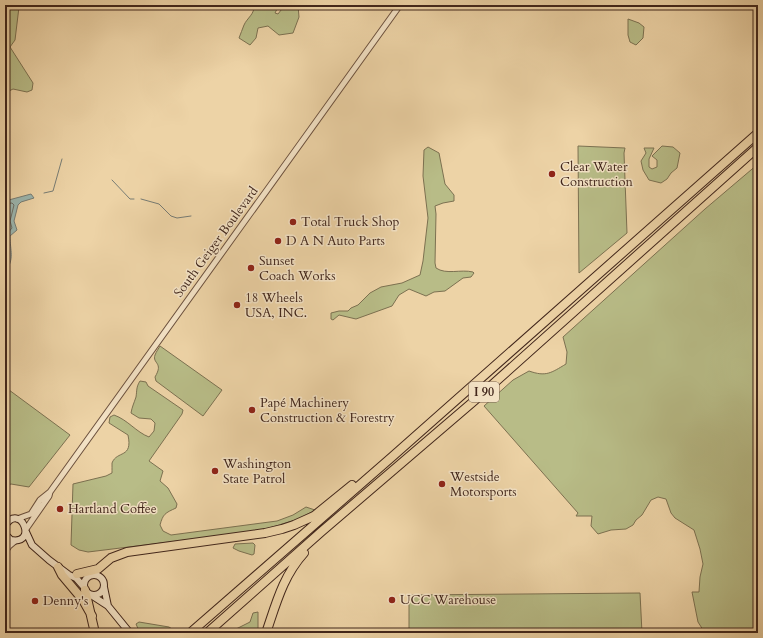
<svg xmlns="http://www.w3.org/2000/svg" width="763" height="638" font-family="Cardo,serif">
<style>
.green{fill:#b8bc87;stroke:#7c7151}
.water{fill:#9bb6af;stroke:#777c74}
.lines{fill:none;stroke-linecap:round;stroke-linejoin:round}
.shore{stroke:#6e6e65;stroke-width:1}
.stream{stroke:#777c74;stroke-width:1}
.tertiary-casing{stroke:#6c513e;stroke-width:7}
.secondary-casing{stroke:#41261b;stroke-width:8}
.motorway-casing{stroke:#41261b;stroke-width:10}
.tertiary{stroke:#f3e2c5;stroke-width:5}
.secondary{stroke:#f3e2c5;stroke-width:6}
.motorway{stroke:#edd3a6;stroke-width:8}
.poi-dot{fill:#8f2418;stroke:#f3e2c5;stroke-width:1.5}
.labels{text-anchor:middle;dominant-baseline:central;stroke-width:3;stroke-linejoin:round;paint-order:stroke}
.shield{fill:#f3e2c5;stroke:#765e4e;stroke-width:1}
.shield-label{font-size:12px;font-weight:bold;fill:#41261b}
.poi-label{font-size:13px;fill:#41261b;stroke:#f3e2c5;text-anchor:start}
.street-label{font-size:13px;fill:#41261b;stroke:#f3e2c5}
</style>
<rect width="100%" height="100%" fill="#edd3a6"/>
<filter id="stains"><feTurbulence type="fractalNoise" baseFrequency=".005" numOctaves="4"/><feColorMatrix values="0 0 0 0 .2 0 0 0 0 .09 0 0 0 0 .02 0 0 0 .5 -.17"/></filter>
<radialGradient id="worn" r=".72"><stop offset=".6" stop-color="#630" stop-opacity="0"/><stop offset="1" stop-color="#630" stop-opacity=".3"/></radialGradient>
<path class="green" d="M5,5H22L19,7L15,40L10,47L33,83L32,90L27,92L13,89L5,93Z
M254,5H279L275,13L278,14L285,5H298L299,17L293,33L279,35L268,26L258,28L256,38L250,45L239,38C241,34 242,29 244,25C247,18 255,14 254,5Z
M628,19L639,23L644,27L643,38L636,45L630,42L628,35Z
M578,146L625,148L624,153L627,233L579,273Z
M662,146L673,147L680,153L677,168L671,173L667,179L661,183L649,180L643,170L641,161L646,153L644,148H654L649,159V167L652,169L657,167V160L652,156Z
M428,147L439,153L445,184L454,195V201L443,203L435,206L436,214L435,263L436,268C446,275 461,269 473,272L474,273L471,277L463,278L445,291L434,292L426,296L409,289L399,295L392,306L356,319L339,315L333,320L331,319V313L339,311H348L351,308L358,305L370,293L381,287L402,283L420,275L423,261L428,218L423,176L424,150Z
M758,164V633H705L698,622L692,592H699L700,577L703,564L700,549L694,530L675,518L671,513L666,499L658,497L651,500L642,515L636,520L633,525L626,529L611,530L598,534L591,526L592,516H576L578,513L484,406L513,380L529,371C546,377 551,373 566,364L567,352L563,337L705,209Z
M160,346L222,390L203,416L156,381L155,377C164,362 152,364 155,355C156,352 159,348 160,346Z
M140,381L146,382L148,386L183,410L182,414L149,461L163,471L160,481L168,488L177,504L176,508C165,513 163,514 160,525L163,531L171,535L277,521L293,515L306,507L315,510L299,519L259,531L88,552L79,550L71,545L73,484L106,476L112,473C112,470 112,465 112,463C117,450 133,459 128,435L109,423L110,417L114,415C128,420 136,432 149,437L154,431L155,423L151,419L139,418L131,413C132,407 134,403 136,397C137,391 136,387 140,381Z
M5,387L70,435L29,487L11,484L5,486V442L8,439L5,427Z
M253,543L255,545L254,554L252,555L239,551L233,548L235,544Z
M640,593L642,633H409V595Z
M258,612V628L257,633H228L250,622L253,613Z
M139,622L169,627L172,629L171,633H140L136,624Z"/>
<path class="water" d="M31,194L34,198L21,202L18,205L14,221L17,230L10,236C10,251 15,259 5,272V201Z"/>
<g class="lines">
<path class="shore" d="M5,204L12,203L14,205L10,221L12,228L6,235L8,253L5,265"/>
<path class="stream" d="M112,180L130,199H134
M44,193L53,191L62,159
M141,199L159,204L171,216L177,218L191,216"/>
<defs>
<path id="tertiary" d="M17,519L31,514L40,500L50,492
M26,529L49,496L50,492L400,5
M5,552L9,546L15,541"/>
<path id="secondary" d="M5,526C20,501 39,545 11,540L5,534
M26,532L32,545L49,560L69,575L76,578L84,587
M84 585a10 10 0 1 1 20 0a10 10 0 1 1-20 0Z
M104,587L108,606L130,633
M91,595L108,606"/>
<path id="motorway" d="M58,567L62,575L83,600L92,616
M77,574L98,569L111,558L127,552L265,533L282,529L294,525L314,516L352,485
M85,590L95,633
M190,633L393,456L758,133
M207,633L321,532L474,401L758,147
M266,633C276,604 283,576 304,553"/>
</defs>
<use href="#tertiary" class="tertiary-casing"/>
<use href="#secondary" class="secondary-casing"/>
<use href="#motorway" class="motorway-casing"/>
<use href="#tertiary" class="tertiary"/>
<use href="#secondary" class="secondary"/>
<use href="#motorway" class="motorway"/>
</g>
<g class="poi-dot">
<circle cx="552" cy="174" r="4"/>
<circle cx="293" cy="222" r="4"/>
<circle cx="278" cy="241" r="4"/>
<circle cx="251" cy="268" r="4"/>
<circle cx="237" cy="305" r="4"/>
<circle cx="252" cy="410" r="4"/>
<circle cx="215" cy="471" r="4"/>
<circle cx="442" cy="484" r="4"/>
<circle cx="60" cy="509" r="4"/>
<circle cx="392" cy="600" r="4"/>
<circle cx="35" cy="601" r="4"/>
</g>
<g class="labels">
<rect class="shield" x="469" y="382" width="30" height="20" rx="3"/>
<g class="shield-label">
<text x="484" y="392">I 90</text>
</g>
<g class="poi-label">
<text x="560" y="167">Clear Water<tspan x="560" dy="15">Construction</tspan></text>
<text x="301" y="222">Total Truck Shop</text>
<text x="286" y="241">D A N Auto Parts</text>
<text x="259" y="261">Sunset<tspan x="259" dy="15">Coach Works</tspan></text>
<text x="245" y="298">18 Wheels<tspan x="245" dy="15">USA, INC.</tspan></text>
<text x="260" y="403">Papé Machinery<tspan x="260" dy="15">Construction &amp; Forestry</tspan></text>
<text x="223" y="464">Washington<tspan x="223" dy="15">State Patrol</tspan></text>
<text x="450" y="477">Westside<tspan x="450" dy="15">Motorsports</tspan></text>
<text x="68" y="509">Hartland Coffee</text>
<text x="400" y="600">UCC Warehouse</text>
<text x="43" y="601">Denny's</text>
</g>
<g class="street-label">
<text transform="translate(216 242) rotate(-54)">South Geiger Boulevard</text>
</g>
</g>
<rect width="763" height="638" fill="none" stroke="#edd3a6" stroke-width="20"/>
<rect x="6" y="6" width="751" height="626" fill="none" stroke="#41261b" stroke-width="2"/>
<rect x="10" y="10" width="743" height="618" fill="none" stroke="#41261b"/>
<rect width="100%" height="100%" filter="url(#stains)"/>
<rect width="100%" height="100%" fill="url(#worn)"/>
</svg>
